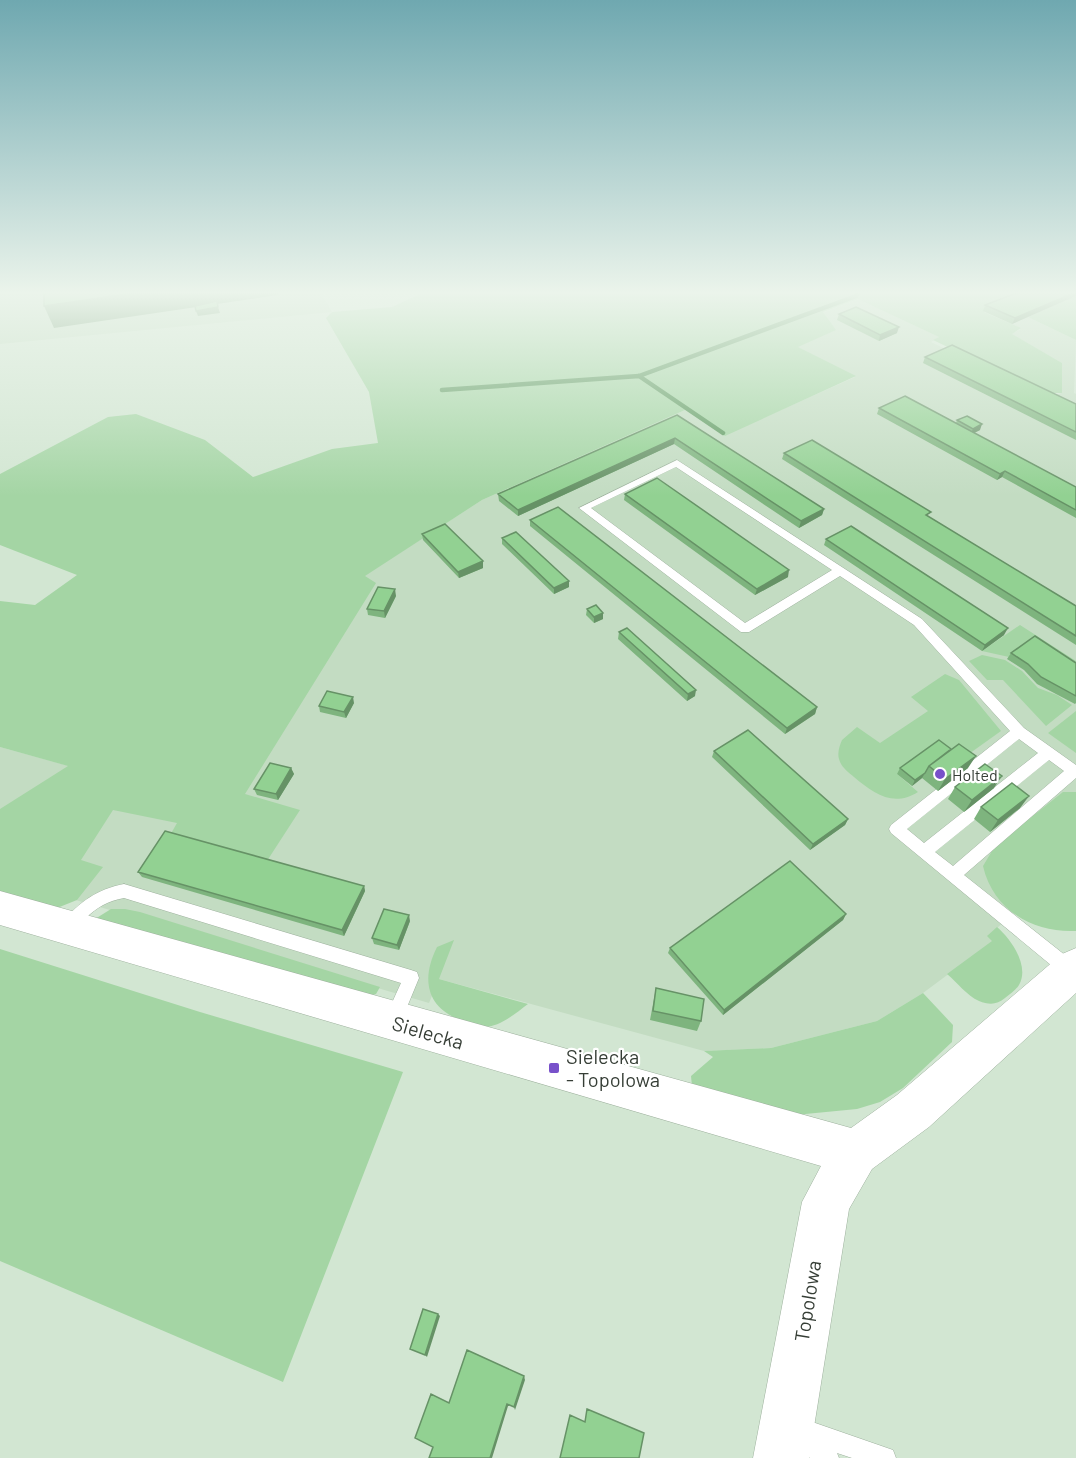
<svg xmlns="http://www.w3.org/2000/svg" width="1076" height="1458" font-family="Barlow,sans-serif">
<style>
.built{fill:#c3dcc2}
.green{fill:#a4d5a4}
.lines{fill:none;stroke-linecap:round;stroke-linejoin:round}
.stream{stroke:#5a975c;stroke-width:4.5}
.service-casing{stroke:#9eb19e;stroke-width:1}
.tertiary-casing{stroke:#9eb19e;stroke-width:1}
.service{fill:#fff;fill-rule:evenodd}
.tertiary{fill:#fff;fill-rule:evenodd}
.wall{fill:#7eb47e}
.shaded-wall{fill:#669266}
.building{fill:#92d192;stroke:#669266;stroke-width:1.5}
.poi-dot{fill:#7851ca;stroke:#fff;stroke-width:2}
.labels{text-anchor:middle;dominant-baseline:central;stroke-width:4.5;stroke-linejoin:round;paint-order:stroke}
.poi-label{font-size:16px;fill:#363e36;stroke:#fff;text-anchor:start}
.near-street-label{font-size:20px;fill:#363e36;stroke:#fff}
.near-poi-label{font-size:20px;fill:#363e36;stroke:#fff;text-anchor:start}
</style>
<rect width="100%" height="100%" fill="#d2e6d2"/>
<path class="built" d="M0,292H320L332,312L0,344Z
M859,299L939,337L931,342L1046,398L1061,393L1062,363L1011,334L1021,329L983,311L1028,317L1076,340L1074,393L1076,394V858L988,936L993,941L923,993L877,1021L771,1048L704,1051L439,979L429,1003L0,878V747L69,766L482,500L685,410L725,435L855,377L797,347L835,330L823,313Z"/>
<path class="green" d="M424,292H1030L984,312L1021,328L1012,334L1062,363V393H1045L933,340L939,337L858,299L823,312L836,330L798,347L856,376L725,436L685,410L482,500L365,576L376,583L245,794L300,810L265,864L169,837L177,823L113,810L81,860L103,867L77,900L57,908L0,891V809L68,766L0,747V601L35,605L77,575L0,545V474L108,417L136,414L205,440L253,477L332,449L378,443L369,392L326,318L332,312L392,307Z
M1076,296V340L1028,317Z
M1020,625L1076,661V672L982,651Z
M982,655L1005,660L1022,671L1038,688L1057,695L1072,705L1046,726L1003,680H987L969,661Z
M945,674L959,680L1001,731L959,761L897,774L918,792C893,808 873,793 854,777C848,772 841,767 839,759C837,752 840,745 842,740L857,727L880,743L928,711L911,697Z
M1076,711V753L1048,733Z
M1063,792H1076V931C1033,933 993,910 983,866L995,846Z
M111,909H125L140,912L380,987L376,994L369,996L95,919Z
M997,927C1011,939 1030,966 1019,985C1016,990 1010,994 1005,998C997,1005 989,1005 979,1001C967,996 957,982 947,974L992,941L987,936Z
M454,940L439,979L528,1004C516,1013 500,1027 484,1027C478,1027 471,1024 466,1022C427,1010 420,981 437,947Z
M0,949L200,1012L403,1072L283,1382L0,1261Z
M923,993L953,1025L952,1042L903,1088L880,1102L857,1109L795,1115L692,1086L691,1076L713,1057L704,1051L771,1048L877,1021Z"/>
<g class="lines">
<path class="stream" d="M639,376L723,433
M442,390L639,376L856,296L858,292"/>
<defs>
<path id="service" d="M677,460L922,619L1024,728L1076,765V778L964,875L1075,963V975L1069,977L1063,975L891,833L889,829L891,825L1010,731L914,625L840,576L749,632H741L579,508ZM676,467L832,570L745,623L591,508ZM1019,739L1038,753L924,843L907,829ZM1049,760L1064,771L953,866L935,852Z
M124,884L411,970L417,972L419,978L400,1024L394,1026L388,1024L385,1018L401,983L124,898C108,901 97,907 86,918C80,925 76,931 68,934L62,932L60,927L62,922C80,902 97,889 124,884Z
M798,1417L893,1450L896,1458H852L837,1453L839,1458H810C797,1447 782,1439 790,1420Z"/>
<path id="tertiary" d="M0,891L851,1128L897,1095L1062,954L1076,948V993L929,1127L872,1169L849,1209L809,1458H753L802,1202L821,1166L0,925Z"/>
</defs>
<use href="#service" class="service-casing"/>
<use href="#tertiary" class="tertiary-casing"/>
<use href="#service" class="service"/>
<use href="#tertiary" class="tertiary"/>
</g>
<path class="wall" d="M1076,292L1012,324L983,311L985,305Z
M839,314L897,333L879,341L837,320Z
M925,357L1076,404V440L923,363Z
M879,408L956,423L957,420L980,430L974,433L1076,487V518L1002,477L997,480L877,414Z
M677,415L824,509L822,515L799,528L674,444L518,516L499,501L498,494Z
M784,453L929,517L1076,606V645L782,459Z
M625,494L788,577L755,595L624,500Z
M530,520L817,707L815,714L785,734L530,526Z
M422,534L483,568L459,578L423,540Z
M502,538L569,587L554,594L502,544Z
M826,539L1004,635L982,651L824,545Z
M396,596L385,618L368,615L367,609Z
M587,609L603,619L594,623L586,615Z
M619,632L695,696L687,701L618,639Z
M1011,653L1076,663V703L1075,704L1037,684L1024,670L1007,659Z
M354,703L346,718L320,712L319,706Z
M951,749L968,768L938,791L922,778L912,786L897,774L900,768Z
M714,751L848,819L845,825L810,850L712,757Z
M291,768L294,774L278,800L257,795L254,789Z
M955,787L994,788L964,812L948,799Z
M981,807L1020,808L990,832L974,819Z
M138,872L364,886L365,891L344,936L142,877Z
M846,914L843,920L723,1015L668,953L670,948Z
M410,921L399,950L374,944L372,938Z
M656,988L701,1021L697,1031L650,1020Z"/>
<path class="shaded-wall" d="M141,292H278V295L54,328L44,306Z
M1076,292V296L1012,324L1015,318Z
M218,307L220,313L198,316L196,311Z
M899,327L897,333L879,341L880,335Z
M982,424L980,430L970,435L973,429Z
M675,438L674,444L518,516V510Z
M1005,471L1002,477L997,480L1000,474Z
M824,509L822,515L799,528L801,521Z
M483,561V568L459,578L458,572Z
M789,570L788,577L755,595L757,589Z
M569,581V587L554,594V588Z
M395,589L396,596L385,618L384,611Z
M603,613V619L594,623V617Z
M1008,628L1004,635L982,651L985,645Z
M696,690L695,696L687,701L688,694Z
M353,697L354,703L346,718L344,712Z
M817,707L815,714L785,734L787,728Z
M976,756L968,768L938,791L945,779Z
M291,768L294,774L278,800L276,794Z
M925,773L922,778L912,786L915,780Z
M1002,776L994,788L964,812L972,800Z
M1029,796L1020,808L990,832L998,820Z
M848,819L845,825L810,850L813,844Z
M364,886L365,891L344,936L342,930Z
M846,914L843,920L723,1015L724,1010Z
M409,915L410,921L399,950L397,945Z
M438,1314L440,1316L427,1357L425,1355Z
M524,1376L525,1380L515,1410L514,1407Z
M507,1404L508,1406L492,1458H490Z"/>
<path class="building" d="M57,292H141L44,306V293Z
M1019,292H1076L1015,318L985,305Z
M217,301L218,307L196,311L195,306Z
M856,307L899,327L880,335L839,314Z
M952,345L1076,404V432L925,357Z
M905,396L1076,487V510L1005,471L1000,474L879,408Z
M677,415L824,509L801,521L675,438L518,510L498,494Z
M967,416L982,424L973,429L957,420Z
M812,440L931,512L926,515L1076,606V636L784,453Z
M657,478L789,570L757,589L625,494Z
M558,507L817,707L787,728L530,520Z
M445,524L483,561L458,572L422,534Z
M851,526L1008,628L985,645L826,539Z
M516,532L569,581L554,588L502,538Z
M378,587L395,589L384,611L367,609Z
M596,605L603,613L594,617L587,609Z
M627,628L696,690L688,694L619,632Z
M1035,636L1076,663V696L1041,677L1028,664L1011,653Z
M327,691L353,697L344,712L319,706Z
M748,730L848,819L813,844L714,751Z
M939,740L951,749L929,766L925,773L915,780L900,768Z
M959,744L976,756L945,779L929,766Z
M270,763L291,768L276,794L254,789Z
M985,764L1002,776L972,800L955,787Z
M1012,783L1029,796L998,820L981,807Z
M165,831L364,886L342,930L138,872Z
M790,861L846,914L724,1010L670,948Z
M384,909L409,915L397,945L372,938Z
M656,988L704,999L701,1021L653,1011Z
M423,1309L438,1314L425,1355L410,1349Z
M467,1350L524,1376L514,1407L507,1404L490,1458H429L433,1447L415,1438L431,1394L449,1403Z
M587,1409L644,1433L639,1458H560L570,1415L585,1422Z"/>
<linearGradient id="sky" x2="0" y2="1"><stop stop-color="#6fa8b0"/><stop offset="0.59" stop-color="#ebf4eb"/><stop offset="1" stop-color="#ebf4eb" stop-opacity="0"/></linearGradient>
<rect width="1076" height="496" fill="url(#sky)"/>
<g class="poi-dot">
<circle cx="940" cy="774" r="6"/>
<rect x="548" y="1062" width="12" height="12" rx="3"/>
</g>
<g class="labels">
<g class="poi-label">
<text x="952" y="774">Holted</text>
</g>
<g class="near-street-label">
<text transform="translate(428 1032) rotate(16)">Sielecka</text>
<text transform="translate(807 1301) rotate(-81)">Topolowa</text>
</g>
<g class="near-poi-label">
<text x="566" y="1056">Sielecka<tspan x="566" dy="23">- Topolowa</tspan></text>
</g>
</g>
</svg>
